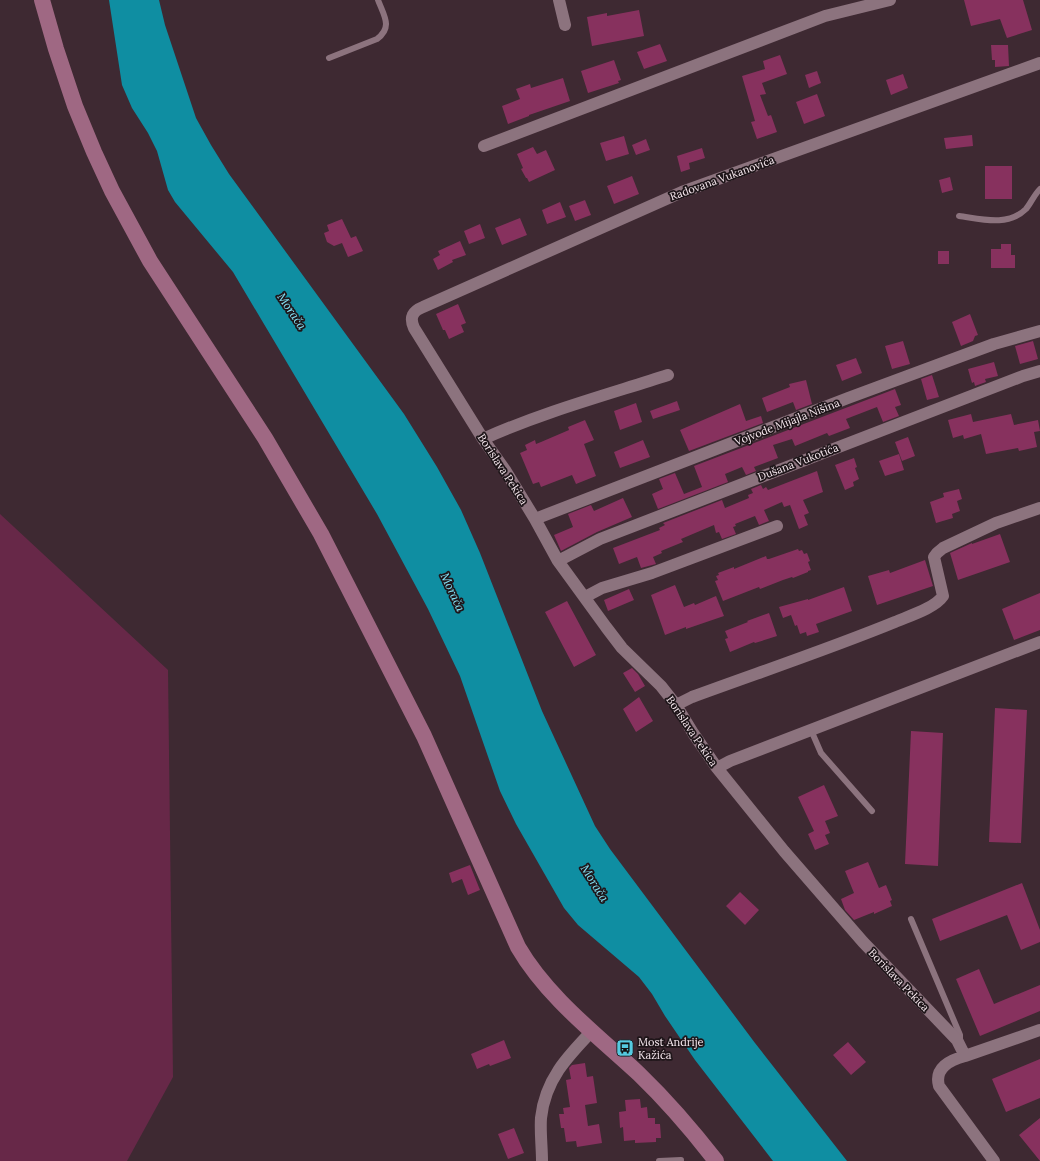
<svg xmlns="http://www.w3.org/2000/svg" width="1040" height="1161" font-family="Lora,serif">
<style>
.green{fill:#672848}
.water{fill:#0f8ea2}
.building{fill:#87315e}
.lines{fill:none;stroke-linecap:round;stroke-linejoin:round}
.service{stroke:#8c737e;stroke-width:6}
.minor{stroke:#8c737e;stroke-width:12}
.secondary{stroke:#9f6883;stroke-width:16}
.labels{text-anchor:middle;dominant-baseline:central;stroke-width:3.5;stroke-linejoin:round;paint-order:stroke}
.street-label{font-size:11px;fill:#f7e9ef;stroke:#1e1519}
.poi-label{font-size:11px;fill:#f7e9ef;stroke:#1e1519;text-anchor:start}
.water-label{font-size:12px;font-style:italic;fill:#84e3f6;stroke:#1e1519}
</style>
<rect width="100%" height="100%" fill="#3e2932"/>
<path class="green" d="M0,514L168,670L173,1077L127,1161H0Z"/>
<path class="water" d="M109,0H159L165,25L196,118L211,145L229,174L404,414L437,467L461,510L480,553L542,711L595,826L610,849L755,1043L847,1161H773L695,1060L665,1016L652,994L639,977L578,925L564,908L516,824L500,791L460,676L428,609L377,514L233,272L175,202L168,190L157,151L148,133L132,108L122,85Z"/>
<path class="building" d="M964,0H1023L1032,30L1007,38L1000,19L971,26Z
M639,10L644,36L592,46L587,17L607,13V16Z
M660,44L667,61L644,69L637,52Z
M991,45H1008L1009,66L995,67V60H992Z
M780,55L787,74L762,83L766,94L760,95L768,116L771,115L777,132L757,139L751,122L755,121L742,76L765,69L763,61Z
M614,60L621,80L618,81L619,83L588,93L581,71Z
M817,71L821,83L809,88L805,75Z
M903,74L908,88L891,95L886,80Z
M563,78L570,101L529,115V116L508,124L502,106L520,99L516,89L530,84L531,88Z
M817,94L825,116L804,124L796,102Z
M972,135L973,146L946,149L944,138Z
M624,136L629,154L606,161L600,143Z
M646,139L650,150L636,155L632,145Z
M533,147L537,154L546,150L555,170L529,182L527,178H526L521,169L523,168L517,154Z
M702,148L705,158L689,163L690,169L681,172L677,156Z
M985,166H1012V199H985Z
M632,176L639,194L614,204L607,186Z
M950,177L953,190L942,193L939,180Z
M585,200L591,215L575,221L569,206Z
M560,202L566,217L547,224L542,210Z
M520,218L527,235L502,245L495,228Z
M342,219L351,238L356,236L363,251L348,257L342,243L334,246L327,242L324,233L329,231L327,225Z
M480,224L485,238L469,244L464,231Z
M460,241L466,255L452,260L453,262L438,270L433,259L440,255L438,251Z
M1001,244H1011V255H1015V268H991V249H1001Z
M938,251H949V264H938Z
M458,304L466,323L461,325L464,332L449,339L445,330H443L436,314Z
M970,314L978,335L975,336L973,341L961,346L952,322Z
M903,341L910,364L892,369L885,346Z
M1033,341L1038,359L1020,364L1015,346Z
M856,358L862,373L842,381L836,365Z
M994,362L998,376L985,379L986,382L975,386L974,382L972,383L968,369Z
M932,375L939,397L927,400L921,379Z
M806,380L812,404L796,410L793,402L767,412L762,398L790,387L789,384Z
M895,389L901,405L895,407L899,416L883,422L877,407L846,419L850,428L829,436L827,433L795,446L792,439L773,445L778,458L754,467L756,471L746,475L742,467L725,474L728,482L658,509L652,494L663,489L659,479L675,473L684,494L702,487L694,466Z
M677,401L680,410L653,419L650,411Z
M636,403L642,422L620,430L614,411Z
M740,404L746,421L761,416L763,423L689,451L680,430Z
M971,414L973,422L1011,414L1014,425L1038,420L1040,431L1034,432L1037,447L1019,451L1018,448L986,454L981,434L964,439L963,435L953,438L948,420Z
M585,420L594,440L584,444L596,476L576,484L572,475L541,487L539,482L533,484L520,453L527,450L525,445L535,440L536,444L541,442L569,430L568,427Z
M908,437L915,456L902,461L895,442Z
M643,440L650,457L620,468L614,452Z
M899,454L904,470L885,476L879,461Z
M854,458L857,467L855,468L859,479L853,482L854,486L845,490L835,465Z
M817,471L823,492L803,500L809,513L804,515L808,525L799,529L790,505L784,507L782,502L764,510L769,521L759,525L755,516L735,524L736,526L733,527L736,534L722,539L719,532L716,533L714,525L681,539L683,542L661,551L662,553L653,557L656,564L641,568L637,557L619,564L613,548L660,530L659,528L665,525L663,523L722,500L725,508L749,498L748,495L753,493L751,489L761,485L763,489L766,487L768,490Z
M959,489L962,499L957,501L960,511L952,514L953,518L936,523L930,502L944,497L943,493Z
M623,498L632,517L597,532L561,551L554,535L573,527L568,514L591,505L594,511Z
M1000,534L1010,562L958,580L950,553L972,543V544Z
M798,549L799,551L802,550L804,554L807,553L810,561L808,562L811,570L808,571V572L793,578L792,577L783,580L760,589L759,587L723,601L715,581L718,580L716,576L719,575L718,573L734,567V569L766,556L767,559H769Z
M925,560L933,586L877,605L868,576L889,570L890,573Z
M675,585L684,607L694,603L695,605L716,596L724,616L686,629V627L665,635L651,595Z
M844,587L852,611L816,624L819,632L807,636L806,632L800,634L797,625L795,626L791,615L783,618L779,607L808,599V600Z
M629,589L634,600L608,611L604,600Z
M1040,593V630L1014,640L1002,609Z
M567,601L596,655L574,667L545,612Z
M769,613L777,636L755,643L754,642L730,652L725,639L728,638L725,631L748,622L747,621Z
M632,668L638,674L645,686L635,692L623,673Z
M639,697L653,721L636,732L623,709Z
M995,708L1027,710L1021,843L989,842Z
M911,731L943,733L938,866L905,864Z
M824,785L838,816L825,821L830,833L825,835L829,844L815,850L808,834L814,831L798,797Z
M868,862L879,888L886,885L892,900L890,901L892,906L874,914V912L854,920L845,910L841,899L854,893L845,871Z
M470,865L480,890L468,895L462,879L452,883L449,873Z
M1022,883L1040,930V942L1021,950L1007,915L940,941L932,919Z
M740,892L759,910L745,925L726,906Z
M979,969L994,1004L1040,985V1011L980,1036L956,979Z
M504,1040L511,1058L490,1066L489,1064L477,1069L471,1054Z
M848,1042L866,1062L851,1075L833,1055Z
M1040,1059V1098L1006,1112L992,1079Z
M585,1063L587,1077L593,1076L597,1103L585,1105L588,1126L599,1124L602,1143L577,1147L576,1141L566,1142L564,1128H561L559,1114H564L563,1108L570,1107L566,1080L571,1079L569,1068L572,1065Z
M640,1099L641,1108L647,1107L648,1118H655V1124H660L661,1138H656V1142L635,1143V1140L624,1141L623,1127L620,1128L619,1112L626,1111L625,1100Z
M1040,1118V1161L1019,1135Z
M514,1128L524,1153L508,1159L498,1134Z"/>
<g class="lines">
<path class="service" d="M329,58L377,39C393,27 384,16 378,0
M959,216C981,219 1008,227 1026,209C1031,203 1034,195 1040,189
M811,730L821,753L872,811
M911,919L960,1035V1041
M659,1161L681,1160"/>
<path class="minor" d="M559,0L565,25
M1040,63L682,192L423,307C413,311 409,317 414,328L483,439L505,470L535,519L558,561L606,627L622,648L661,686L676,705L693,733L717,768L784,851L863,942L957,1040L965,1056L1040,1030
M484,146L825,16L890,0
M483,439C543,412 606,395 668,375
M535,519L848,398L994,344L1040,331
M558,561L600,539L1023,376L1040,371
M585,597L602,588L652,573L777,526
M676,705L692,697C760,672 829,649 895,622C909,616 935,608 943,596L934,557L937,553L943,548L996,523L1040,508
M717,768L730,761L1040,642
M965,1056C950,1060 934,1068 939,1086L994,1161
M542,1161C542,1147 540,1132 541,1118C545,1080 567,1057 592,1031"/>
<path class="secondary" d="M42,0L56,49L75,106L94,152L112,191L150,261L265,438L321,534L424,736L518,947C547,997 597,1035 639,1074C667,1101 692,1130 716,1161"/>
</g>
<defs>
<symbol id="bus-square" viewBox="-11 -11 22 22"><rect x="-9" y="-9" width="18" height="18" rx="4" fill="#55cae0" stroke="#1e1519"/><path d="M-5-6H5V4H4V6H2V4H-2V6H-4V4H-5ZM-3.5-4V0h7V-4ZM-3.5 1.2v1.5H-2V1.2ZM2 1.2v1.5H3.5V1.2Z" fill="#111"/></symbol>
</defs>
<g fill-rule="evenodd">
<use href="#bus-square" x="615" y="1038" width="20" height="20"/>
</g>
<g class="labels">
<g class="street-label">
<text transform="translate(722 178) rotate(-20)">Radovana Vukanovića</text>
<text transform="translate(787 422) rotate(-21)">Vojvode Mijajla Nišina</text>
<text transform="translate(798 462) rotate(-21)">Dušana Vukotića</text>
<text transform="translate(503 469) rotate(57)">Borislava Pekica</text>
<text transform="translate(692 731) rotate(56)">Borislava Pekica</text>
<text transform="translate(899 980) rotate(46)">Borislava Pekica</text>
</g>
<g class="poi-label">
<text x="638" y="1042">Most Andrije<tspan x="638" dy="13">Kažića</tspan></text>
</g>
<g class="water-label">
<text transform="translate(292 311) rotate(56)">Morača</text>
<text transform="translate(453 592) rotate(65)">Morača</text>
<text transform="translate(595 883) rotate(58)">Morača</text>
</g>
</g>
</svg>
